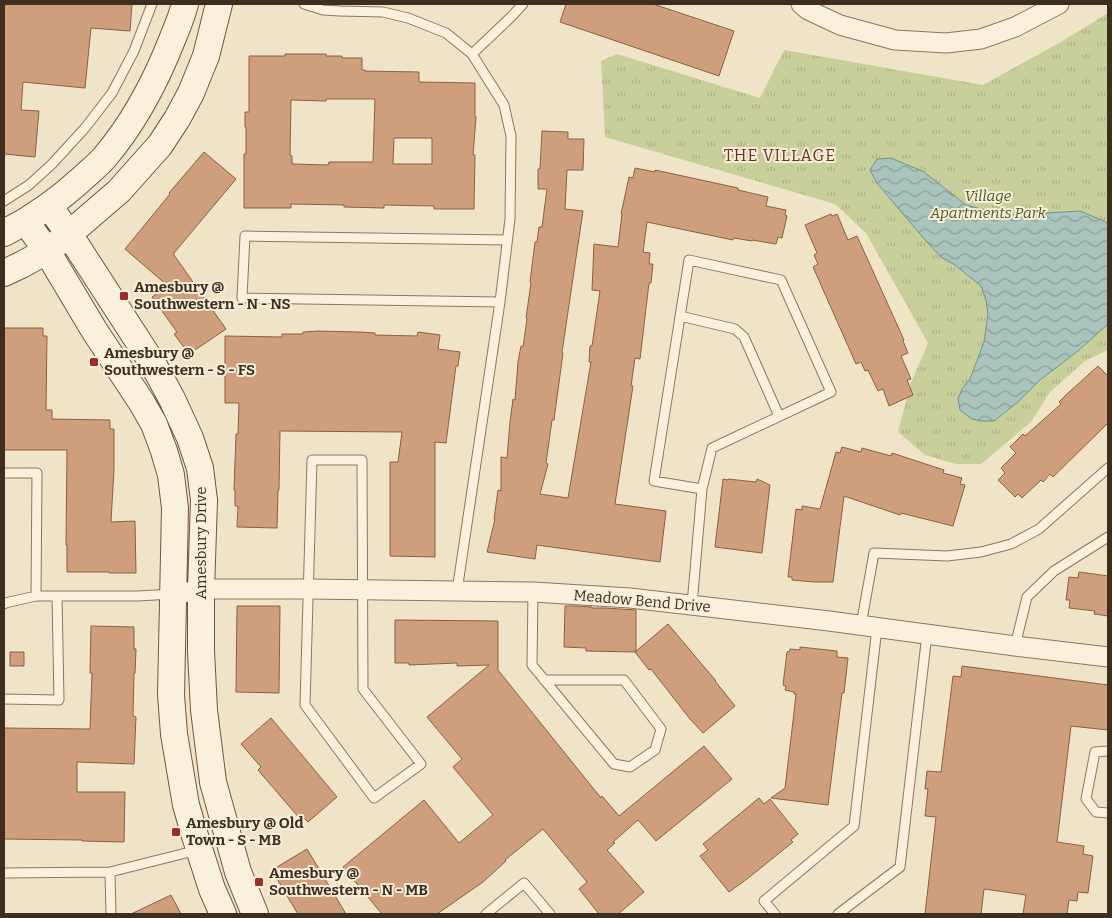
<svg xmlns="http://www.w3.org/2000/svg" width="1112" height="918" font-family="Bitter,serif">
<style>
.park{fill:url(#park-tufts)}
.water{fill:url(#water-waves);stroke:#6f938a}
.building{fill:#cf9f7d;stroke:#8d5f41;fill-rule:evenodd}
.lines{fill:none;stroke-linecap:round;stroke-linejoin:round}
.lane-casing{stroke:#8d765c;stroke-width:11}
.street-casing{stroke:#8d765c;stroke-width:21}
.secondary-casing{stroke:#6f573f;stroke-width:28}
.lane{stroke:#faf1dc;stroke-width:9}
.street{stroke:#faf1dc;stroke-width:19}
.secondary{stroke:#faf1dc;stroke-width:26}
.poi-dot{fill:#9e2a2b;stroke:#f7eed8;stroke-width:2}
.labels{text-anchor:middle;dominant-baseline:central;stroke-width:4;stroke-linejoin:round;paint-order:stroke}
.park-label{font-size:15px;font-style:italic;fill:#4d5a26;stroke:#f7eed8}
.poi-label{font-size:15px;font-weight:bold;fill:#3d2e20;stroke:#f7eed8;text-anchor:start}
.street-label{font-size:15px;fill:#3d2e20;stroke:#f7eed8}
.neighbourhood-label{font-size:16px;letter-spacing:1px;fill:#6b2e1e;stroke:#f7eed8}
</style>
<defs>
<pattern id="park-tufts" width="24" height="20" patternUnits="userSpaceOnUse" patternTransform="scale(1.25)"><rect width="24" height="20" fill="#c9cf9b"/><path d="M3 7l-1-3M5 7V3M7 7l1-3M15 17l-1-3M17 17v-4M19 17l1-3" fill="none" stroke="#aeb285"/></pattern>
<pattern id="water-waves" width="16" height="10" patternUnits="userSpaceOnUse" patternTransform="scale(1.25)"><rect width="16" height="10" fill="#a9c4bc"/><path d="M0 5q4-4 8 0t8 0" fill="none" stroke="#8ba098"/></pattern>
</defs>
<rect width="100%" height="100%" fill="#f0e4c8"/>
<path class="park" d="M1108,13V350L1085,361L1050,392L1031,422L981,464H956L925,455L898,432L910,385L928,343L866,233L835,204L605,137L601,61L617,54L760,98L784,50L983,85L1066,39Z"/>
<path class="water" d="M891,158L924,172L966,205L989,211L1011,215L1080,211L1104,221L1108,224V324L1078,351L1040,380L1018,402L994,421H982L972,419L960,410L958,399L962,389L970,379L984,342L988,314L986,300L981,286L955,265L941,257L925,240L877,183L870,170L877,159Z"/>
<path class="building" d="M4,4H132L130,31L91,28L85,88L23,82L21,110L39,111L35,157L4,154Z
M566,4H653L734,31L719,76L560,22Z
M285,54H326V56H342V58H362V70H365V71L419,72V82L475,83V117H476L473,155H475L474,209H434V206L384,205V208L344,207V205L291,204V208H244V154H246V127H245V112H249V56H285ZM326,99H375L373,162H329L328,165L292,164V156L290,155L291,100L326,101ZM394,138H432V164H393Z
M542,131L568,132V139H584L583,170H567L565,209L583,211L562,352L563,353L554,420H552L546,463L548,464L540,494L568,498L591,362H589L590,346H592L600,291L592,290L594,244L618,247L622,214H621L629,177L633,178L635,168L655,172V170L738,188V190L768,197L766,206L786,210L785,215L787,216L782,238L778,237L776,244L752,240V241L734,238L733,240L647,222L643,252L650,253L649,264H653L651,283H649L640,359L635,358L631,386H633L615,504L666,511L660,562L537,545L535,559L487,552L495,519H494L498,490L501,491V457L507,458L510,422L513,399L515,400L518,362L521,346L523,347L527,319L526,318L531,283L530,282L535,242H537L539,227H542L547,189H538V169H540Z
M204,152L236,179L174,253V255L226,329L189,354L174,334L177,332L152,297L168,286L125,249L170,194L169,193Z
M831,214L832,216L837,214L848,240L857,236L904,340L903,341L908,353L901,356L911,379L907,380L913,395L889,406L883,389L878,391L868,370L865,371L861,362L856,364L813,267L818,264L814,255L817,253L805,225Z
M4,328H43V336H47L46,410H52V419L110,420V429H114V469L111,522L135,521L136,573H109V572H67V545H66L67,450H4Z
M319,331L359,332L375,333V335L417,336L418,332L440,335L438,349L460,352L458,366H456L446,443L435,442V557L390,556V462H398L402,432L280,431L279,490H278L277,528L237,527L238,506H235V490H234L236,434H238L239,403H225V336L282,337V334H303V332Z
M1098,366L1108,376V423L1053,477L1050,474L1043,482L1041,480L1022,498L1018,494L1015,497L998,480L1005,473L1001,468L1016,453L1010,447L1023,434L1025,436L1061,404L1059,402L1067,394Z
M842,447L861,452L862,448L891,456L892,453L944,470L943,473L962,478L960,484L965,485L953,526L901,513L900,515L844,496L833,582H814L792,580V577H788L796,509L802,510V506L820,509L836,452L840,453Z
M723,479L728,480V479L756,482L757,479L770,485L762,553L715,547Z
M1079,572L1108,576V616L1094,614L1095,611L1069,608L1070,600H1066L1069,577L1078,578Z
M237,606H280L279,693L236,692Z
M565,606H577L592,607V608H605L636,610V652L586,651V648L564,647Z
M395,620L498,621V670L601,798L602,796L619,816L704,746L732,779L656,841L638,820L613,842L615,843L607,850L644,892L618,914H599L579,889L587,882L543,829L505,860L506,861L483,882L437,914H382L343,867L424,800L459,843L493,815L453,767L462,759L427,717L489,665L457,666V663L409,665V663H395Z
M668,624L716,681H715L735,706L703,733L690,719L651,669L649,670L635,652Z
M91,626L134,627V649H136L135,673H134L133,716L136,717L134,764L77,762V792H125L124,842L82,841V840L4,839V728L90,729L92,673H90Z
M800,647L837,651V657L848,658L844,693H842L828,805L771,798L785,788L793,721L796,694H794V692L785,690L786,686L783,685L787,652L790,651V649L800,650Z
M10,652H24V666H10Z
M962,666L1108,685V730L1071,726L1057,842L1084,846L1083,854L1093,856L1088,893L1078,892L1077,901L1069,900L1067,914H1023L1026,895L984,889L981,914H925L936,817L925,816L928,789H925L927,771L941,772L953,676L961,677Z
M271,718L337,797L308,822L304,818L301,820L258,770L261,767L241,744Z
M759,798L764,804L770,799L798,834L791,840L793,842L747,879L729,892L700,856L708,850L703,844Z
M307,849L346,914H298L287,896L272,870Z
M171,895L181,914H131Z"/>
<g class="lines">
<defs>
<path id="lane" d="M304,4L323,10L340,11L383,12L408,18L446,33L472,54L504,105L511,136L510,219L500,302L457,591
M472,54L511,17L523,4
M4,201L29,185L52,164L85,128L112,93L134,51L152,4
M500,302L242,298L245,236L507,240
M680,316L735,329L744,337L779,416
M312,460H362L363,689L421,764L374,798L305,705Z
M4,473H37L36,596
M533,592L532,665L614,764L630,767L655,750L661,729L624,680H544
M4,604L5,603L36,596H138L172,594
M692,605L702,489L712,448L831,392L781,280L689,260L654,481L702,489
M861,625L874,553L947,556L981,552L1011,544L1039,529L1108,468
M1015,646L1027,597L1054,571L1108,537
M4,699L59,700L57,596
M1108,751L1095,752L1086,799L1096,812L1108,813
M110,872L111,914
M4,873L110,872L198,850
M486,914L524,883L550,914
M775,914L764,901L854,826L877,628
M838,914L900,867L927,634"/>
<path id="street" d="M801,4L808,10L840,25L895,40L946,43L981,39L1015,27L1059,4
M172,594L213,589H308L533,592L630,598L829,621L1015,646L1108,657"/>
<path id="secondary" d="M49,206L69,234L153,364L172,399L190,438L200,468L204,500L201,591V651L204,710L213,782L238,872L255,914
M26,222L47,251L94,330L142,403L154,424L164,451L171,475L175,508L171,695L174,734L186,805L195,836L212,889L223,914
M4,233C34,218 60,199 85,176C91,170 98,165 104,158C134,123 155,83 172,40C177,28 182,16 185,4
M4,273L21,265L47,251L69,234L119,191L160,145L177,119L191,93L206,56L219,4"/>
</defs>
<use href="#lane" class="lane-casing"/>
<use href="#street" class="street-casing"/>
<use href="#secondary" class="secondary-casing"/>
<use href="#lane" class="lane"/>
<use href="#street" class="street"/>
<use href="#secondary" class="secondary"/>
</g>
<g class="poi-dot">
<rect x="119" y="291" width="10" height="10" rx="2.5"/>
<rect x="89" y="357" width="10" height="10" rx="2.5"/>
<rect x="171" y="827" width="10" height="10" rx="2.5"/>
<rect x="254" y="877" width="10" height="10" rx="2.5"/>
</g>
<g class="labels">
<g class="park-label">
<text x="988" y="196">Village<tspan x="988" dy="17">Apartments Park</tspan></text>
</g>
<g class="poi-label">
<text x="134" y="287">Amesbury @<tspan x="134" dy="17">Southwestern - N - NS</tspan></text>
<text x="104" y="353">Amesbury @<tspan x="104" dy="17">Southwestern - S - FS</tspan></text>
<text x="186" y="823">Amesbury @ Old<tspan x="186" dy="17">Town - S - MB</tspan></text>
<text x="269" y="873">Amesbury @<tspan x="269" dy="17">Southwestern - N - MB</tspan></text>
</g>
<g class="street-label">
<text transform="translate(201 543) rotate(-90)">Amesbury Drive</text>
<text transform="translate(642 601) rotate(5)">Meadow Bend Drive</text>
</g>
<g class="neighbourhood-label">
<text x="780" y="155">THE VILLAGE</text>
</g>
</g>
<rect width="1112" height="918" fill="none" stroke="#3d2e20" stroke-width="10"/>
</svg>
